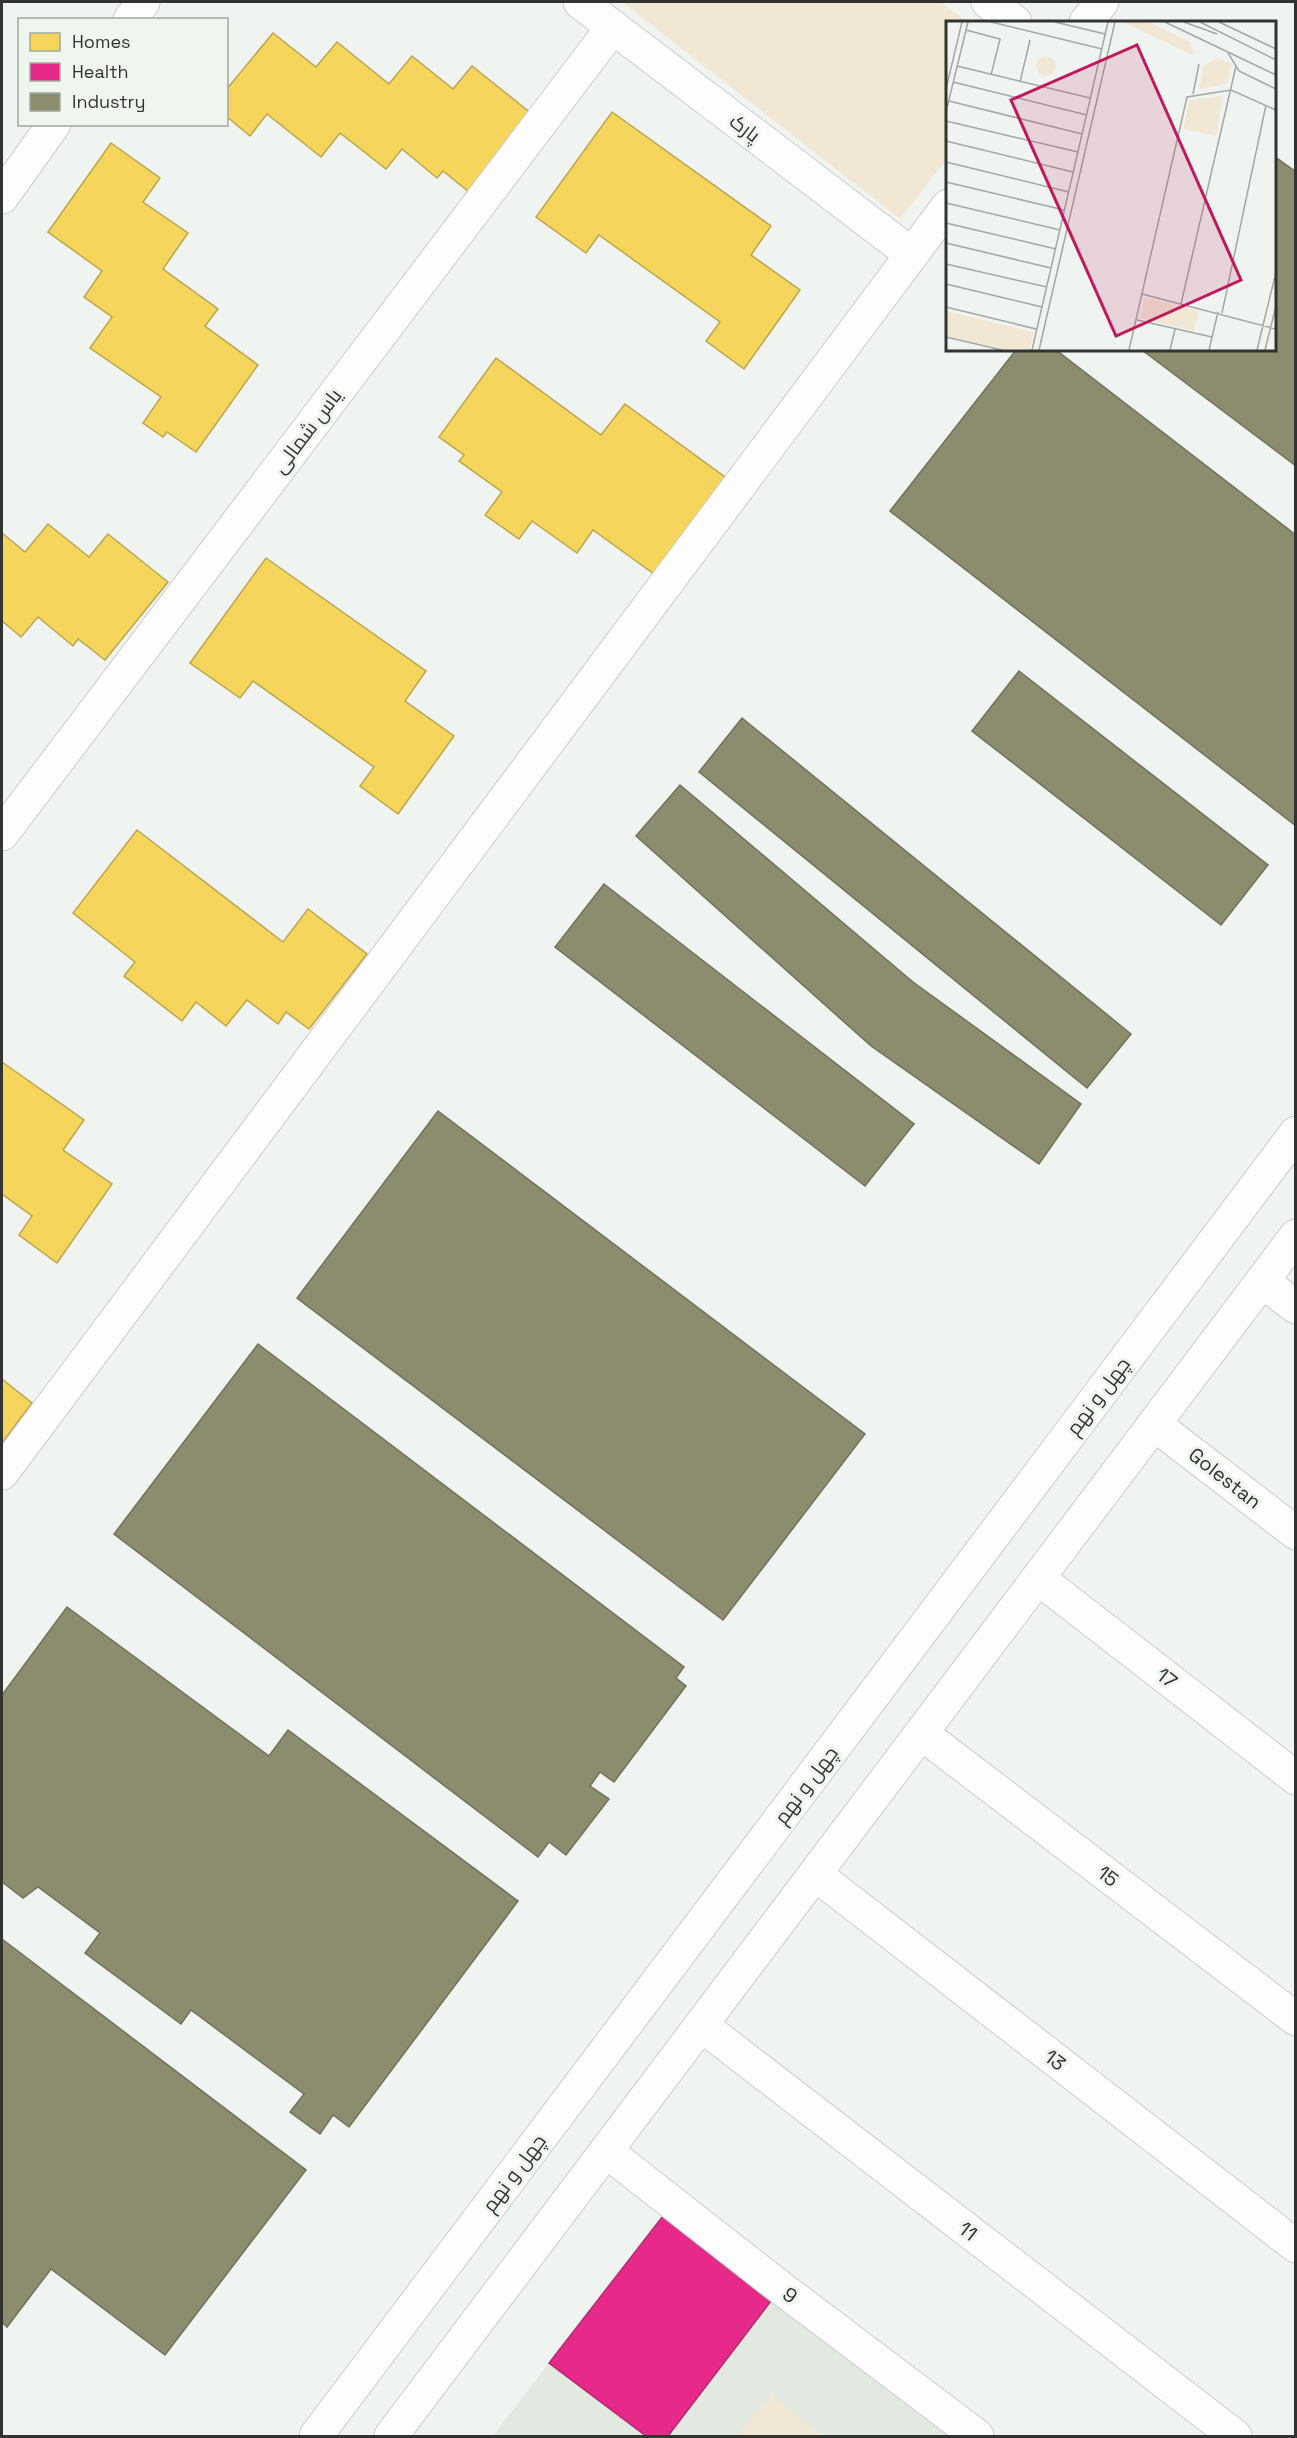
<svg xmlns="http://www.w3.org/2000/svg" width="1297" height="2438" font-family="'Space Grotesk',Cairo,sans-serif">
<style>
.built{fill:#e1e9e0}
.green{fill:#f1e7d4}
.homes{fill:#f6d55c;stroke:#bba54f;stroke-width:1.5}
.health{fill:#e7298a;stroke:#b02c6f;stroke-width:1.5}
.industry{fill:#8c8c6e;stroke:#71725c;stroke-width:1.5}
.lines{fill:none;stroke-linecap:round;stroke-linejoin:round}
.street-casing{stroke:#cbcecb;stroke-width:35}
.secondary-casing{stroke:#cbcecb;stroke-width:35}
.street{stroke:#fdfdfd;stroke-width:33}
.secondary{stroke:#fdfdfd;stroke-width:33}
.labels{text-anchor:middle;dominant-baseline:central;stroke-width:6;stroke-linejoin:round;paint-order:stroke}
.street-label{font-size:20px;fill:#313431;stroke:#eff6ee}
.inset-road{fill:none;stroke:#a4a7a4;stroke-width:1.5}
.view{fill:#c2185b;fill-opacity:0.15;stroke:#c2185b;stroke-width:3}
.inset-edge{fill:none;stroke:#313431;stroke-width:3}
</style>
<rect width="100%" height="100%" fill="#f0f4f0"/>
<path class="built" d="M781,2288L977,2436H668Z
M549,2363L646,2436H493Z"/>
<path class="green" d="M622,2H941L967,22H948L947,159L900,219Z
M772,2394L822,2436H736Z"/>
<path class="homes" d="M273,33L316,67L337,42L389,84L412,56L453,89L472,66L532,114L469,192L443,171L437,178L402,149L386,169L340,133L321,157L267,114L250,136L226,116V90Z
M612,112L771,226L751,255L800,290L744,369L706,341L720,322L599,235L586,253L536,217Z
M111,143L160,178L143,202L188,233L163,269L218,309L205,326L258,365L196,452L167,432L163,437L143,423L161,397L90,348L112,317L84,297L102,271L48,232Z
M496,358L601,435L625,404L725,477L654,574L593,530L577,553L532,521L519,539L485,515L502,492L459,461L464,455L439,437Z
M48,524L89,557L108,534L168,582L105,660L78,639L73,646L38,617L21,637L2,621V533L25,552Z
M266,558L426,671L405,701L454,736L398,814L360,786L374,767L253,681L240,698L190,663Z
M137,830L283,942L308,909L367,954L309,1029L286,1012L278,1024L247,1000L226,1026L196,1002L182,1021L124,976L135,962L73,913Z
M2,1062L84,1120L63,1150L112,1184L57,1263L19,1235L32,1216L2,1194Z
M2,1379L32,1403L2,1443Z"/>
<path class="health" d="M673,2203L781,2288L668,2436H646L549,2363Z"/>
<path class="industry" d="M1274,156L1296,172V466L1142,350H1274Z
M1016,350H1056L1296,535V826L890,511Z
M1019,671L1268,865L1221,925L972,731Z
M742,718L1131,1034L1087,1088L699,772Z
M680,785L913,982L1081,1104L1039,1164L871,1046L636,836Z
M604,884L914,1124L865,1186L555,947Z
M438,1111L865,1434L723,1620L297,1298Z
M258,1344L684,1667L676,1678L686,1686L614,1782L600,1772L590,1786L609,1799L566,1855L549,1842L538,1857L114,1534Z
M67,1607L269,1756L288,1730L518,1901L349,2127L333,2115L320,2134L290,2112L304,2094L191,2010L181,2024L85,1953L100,1933L38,1887L23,1898L2,1882V1695Z
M2,1939L306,2170L165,2355L51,2269L7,2327L2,2322Z"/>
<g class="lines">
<defs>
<path id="street" d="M988,2L1015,22
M130,20L143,2
M1086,22L1102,2
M2,197L54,124
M2,834L613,27
M1262,1281L1296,1307
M1154,1424L1296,1533
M2,1473L948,206
M1038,1578L1296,1778
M921,1733L1296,2019
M815,1874L1296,2246
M701,2025L1235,2436
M606,2151L781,2288L977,2436"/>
<path id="secondary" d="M580,2L911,254
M316,2436L1296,1133
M391,2436L1296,1236"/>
</defs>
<use href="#street" class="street-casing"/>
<use href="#secondary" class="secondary-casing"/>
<use href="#street" class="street"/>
<use href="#secondary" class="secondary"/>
</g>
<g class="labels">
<g class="street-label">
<text transform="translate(745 128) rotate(37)">پارک</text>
<text transform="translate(307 431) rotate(-53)">یاس شمالی</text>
<text transform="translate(1098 1396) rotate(-53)">چهل و نهم</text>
<text transform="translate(1225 1478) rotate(38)">Golestan</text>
<text transform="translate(1167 1678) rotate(38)">17</text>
<text transform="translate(806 1785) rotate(-53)">چهل و نهم</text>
<text transform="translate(1108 1876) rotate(37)">15</text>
<text transform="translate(1055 2060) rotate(38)">13</text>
<text transform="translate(514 2173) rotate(-53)">چهل و نهم</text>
<text transform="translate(968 2231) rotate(38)">11</text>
<text transform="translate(790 2295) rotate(37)">9</text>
</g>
</g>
<g transform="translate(946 21)">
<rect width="330" height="330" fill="#f0f4f0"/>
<path d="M177,1H203L244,21L249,35ZM90 45a10 10 0 1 1 20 0a10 10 0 1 1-20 0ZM270,37L285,42L282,62L253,69L258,45ZM277,75L270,115L237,108L243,79ZM199,276L253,290L248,310L194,297ZM0,290L88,311L83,329H61L0,315Z" fill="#f1e7d4"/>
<path class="inset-road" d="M45,1L156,28M109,1L159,13M219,1L330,54M238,1L271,13M254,1L330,39M273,1L330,28M20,9L54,18L45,54M282,32L293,50L330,68M11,45L144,77M7,61L141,94M74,61L84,19M0,68L16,1M247,73L253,43M3,80L136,113M0,91L22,1M0,100L132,131M0,120L127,151M0,141L123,171M0,161L118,189M0,182L114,209M0,202L110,228M0,222L105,247M0,243L101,266M0,263L96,286M196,273L330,308M235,283L290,45M0,286L90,308M276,292L320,84M191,299L266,316M0,316L56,329M86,329L162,1M93,329L169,1M183,329L241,76L285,69L330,89M224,329L229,308M263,329L272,291M311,329L330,251M319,329L330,285"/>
<path class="view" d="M191,24L295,259L170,315L65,79Z"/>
<rect width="330" height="330" class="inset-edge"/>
</g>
<rect width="1297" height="2438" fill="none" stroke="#313431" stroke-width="6"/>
<rect x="18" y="18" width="210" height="108" fill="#eff6ee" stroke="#a3a8a2" stroke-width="1.5"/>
<rect x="30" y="33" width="30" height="18" fill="#f6d55c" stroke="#a3a8a2" stroke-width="1.5"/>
<text x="72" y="48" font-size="18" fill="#313431">Homes</text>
<rect x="30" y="63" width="30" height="18" fill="#e7298a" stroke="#a3a8a2" stroke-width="1.5"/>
<text x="72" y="78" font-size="18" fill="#313431">Health</text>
<rect x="30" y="93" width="30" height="18" fill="#8c8c6e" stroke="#a3a8a2" stroke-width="1.5"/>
<text x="72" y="108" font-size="18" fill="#313431">Industry</text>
</svg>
